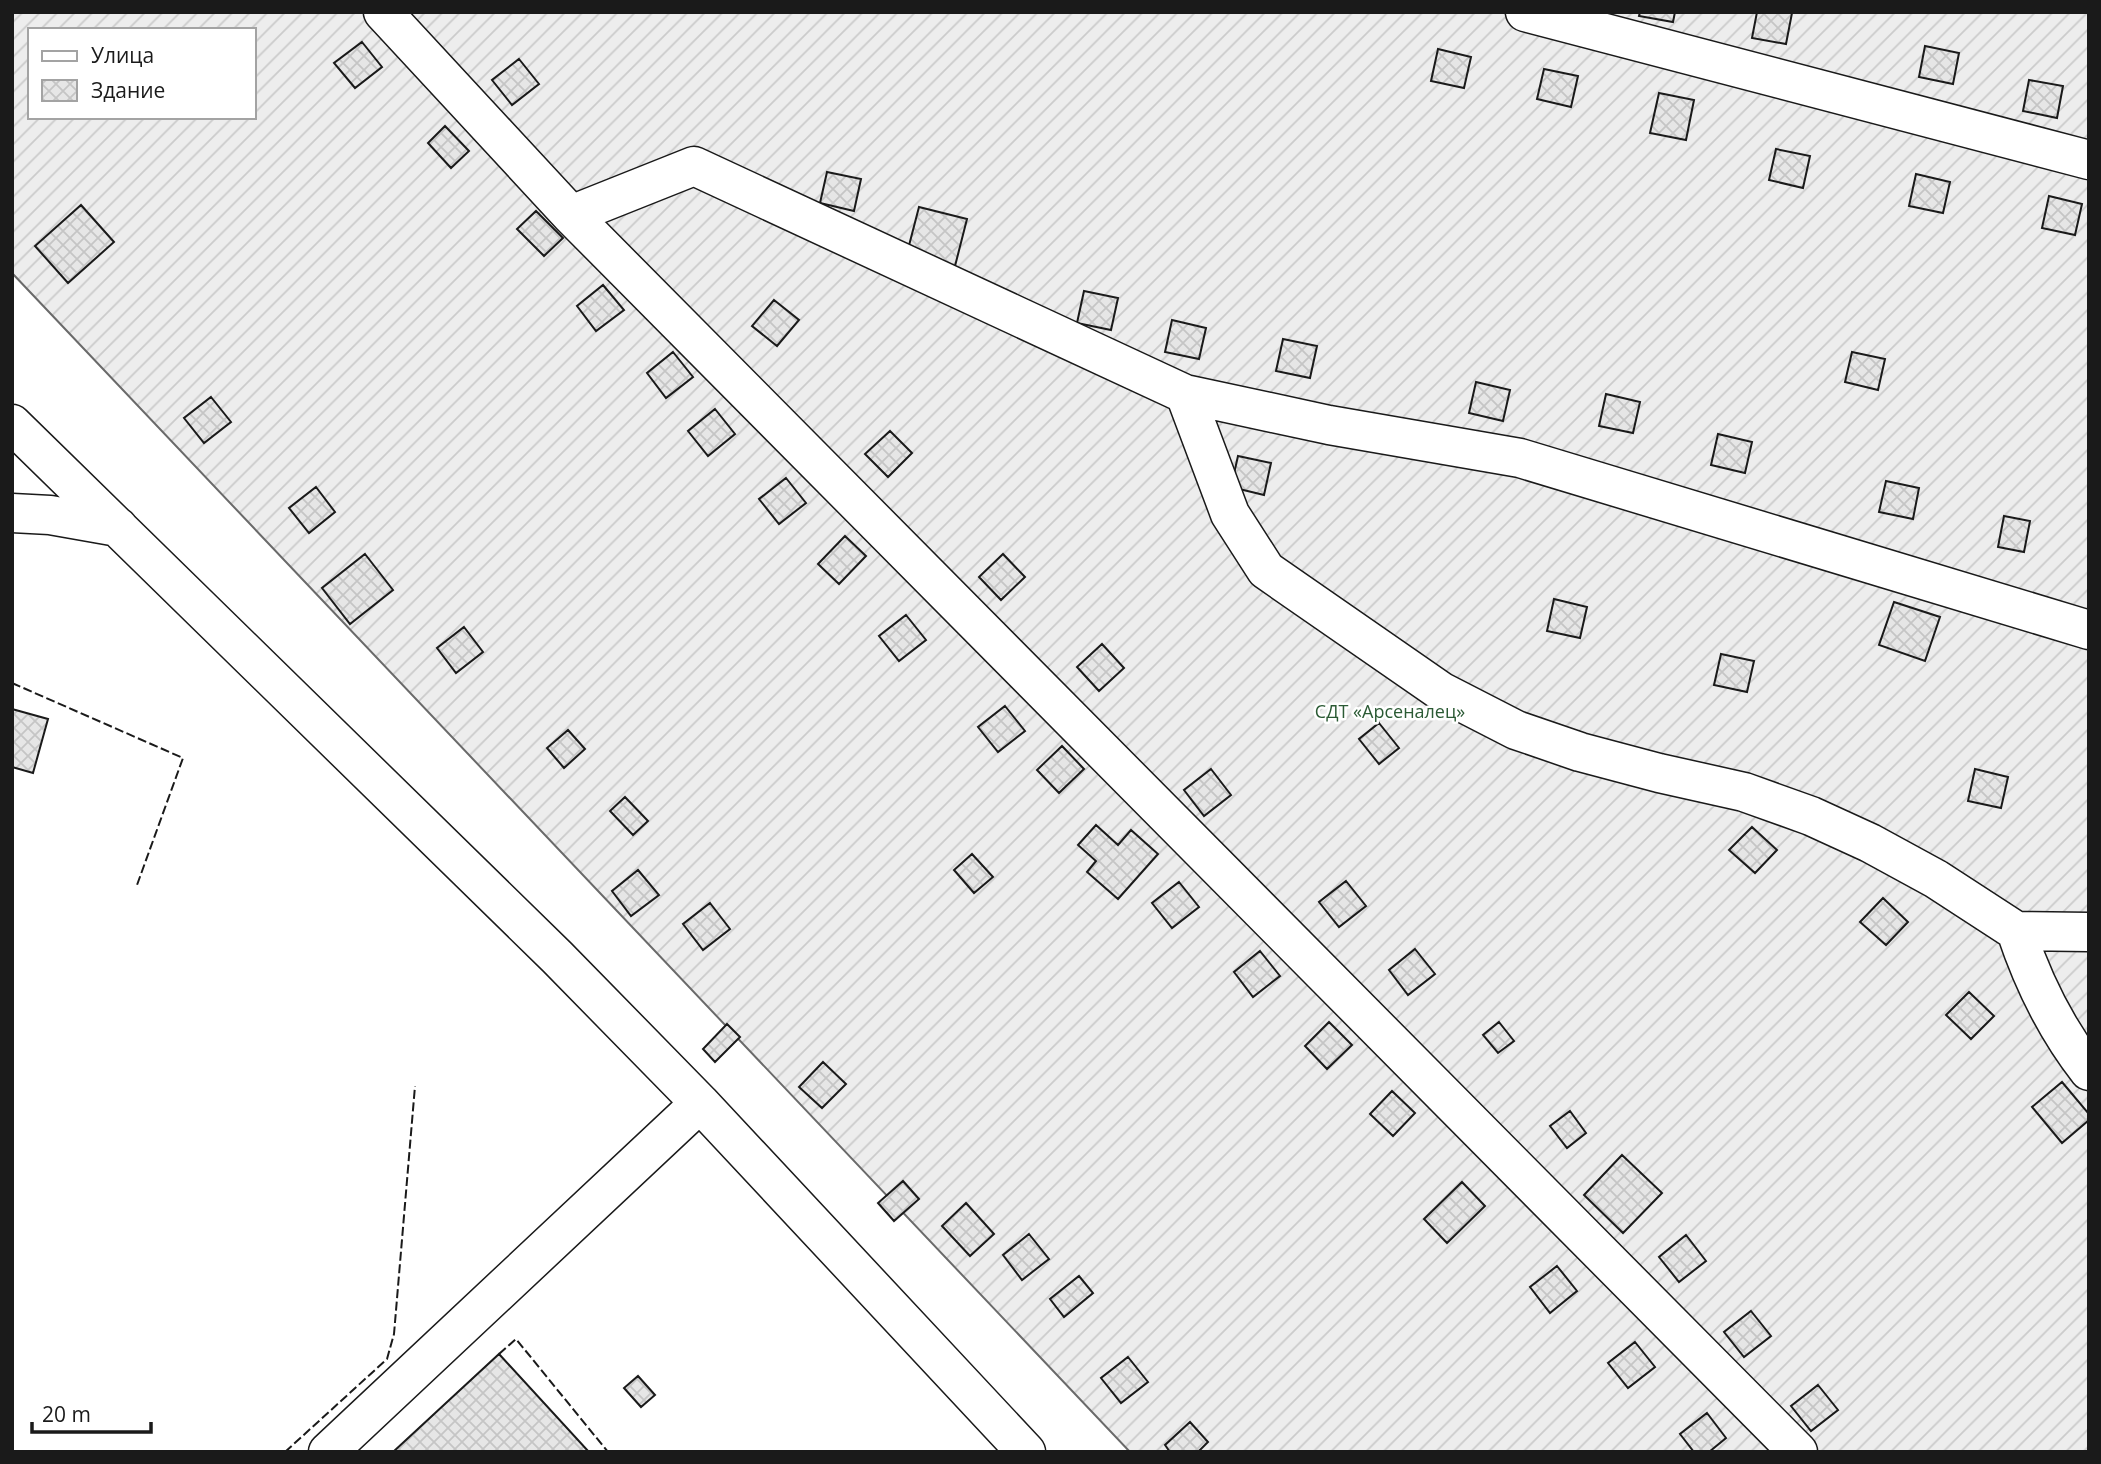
<svg xmlns="http://www.w3.org/2000/svg" width="2101" height="1464" font-family="'Open Sans',sans-serif">
<style>
.garden{fill:url(#garden-furrows);stroke:#6a6a6a;stroke-width:2;fill-rule:evenodd}
.building{fill:url(#building-cross-hatch);stroke:#1a1a1a;stroke-width:2}
.lines{fill:none;stroke-linecap:round;stroke-linejoin:round}
.minor-casing{stroke:#1a1a1a;stroke-width:41}
.minor{stroke:#fff;stroke-width:38}
.fence{stroke:#1a1a1a;stroke-width:2;stroke-dasharray:9 3.5;stroke-linecap:butt}
.labels{text-anchor:middle;dominant-baseline:central;stroke-width:5;stroke-linejoin:round;paint-order:stroke}
.park-label{font-size:18px;fill:#2b5a34;stroke:#fff}
</style>
<defs>
<pattern id="garden-furrows" width="10" height="10" patternUnits="userSpaceOnUse" patternTransform="scale(1.75)"><rect width="10" height="10" fill="#ededed"/><path d="M-1 1l2-2M0 10L10 0M9 11l2-2" fill="none" stroke="#cbcbcb"/></pattern>
<pattern id="building-cross-hatch" width="8" height="8" patternUnits="userSpaceOnUse" patternTransform="scale(1.75)"><rect width="8" height="8" fill="#e6e6e6"/><path d="M0 0l8 8M0 8l8-8" fill="none" stroke="#c5c5c5"/></pattern>
</defs>
<rect width="100%" height="100%" fill="#fff"/>
<path class="garden" d="M12,12H2089V1452H1130L12,273ZM30,30H254V117H30Z"/>
<path class="building" d="M1640,12H1675L1673,22L1639,16Z
M1757,12L1792,13L1786,44L1752,38Z
M362,42L382,67L355,88L334,63Z
M1925,46L1959,53L1953,84L1919,77Z
M1438,49L1471,57L1464,88L1431,81Z
M519,59L539,84L512,105L492,80Z
M1544,69L1578,76L1571,107L1537,99Z
M2029,80L2063,86L2057,118L2023,111Z
M1659,93L1694,100L1686,140L1650,133Z
M445,126L469,151L451,168L428,143Z
M1776,149L1810,156L1803,188L1769,180Z
M827,172L861,179L854,211L820,203Z
M1916,174L1950,182L1943,213L1909,206Z
M2049,196L2082,204L2075,235L2042,228Z
M81,205L114,242L68,283L35,246Z
M919,207L967,219L954,270L906,257Z
M536,211L563,238L544,256L517,229Z
M603,285L624,310L596,331L577,306Z
M1084,291L1118,298L1111,330L1077,323Z
M774,300L799,320L777,346L752,326Z
M1172,320L1206,328L1199,359L1165,352Z
M1283,339L1317,346L1310,378L1276,371Z
M673,352L693,377L666,398L647,373Z
M1852,352L1885,359L1878,390L1845,382Z
M1476,382L1510,390L1503,421L1469,413Z
M1606,394L1640,402L1633,433L1599,426Z
M211,397L231,422L204,443L184,418Z
M715,409L735,434L708,456L688,431Z
M890,431L912,453L888,477L865,454Z
M1718,434L1752,442L1745,473L1711,465Z
M1238,456L1271,463L1264,495L1231,487Z
M786,478L806,503L779,524L759,499Z
M1886,481L1919,488L1913,519L1879,512Z
M316,487L335,512L309,533L289,508Z
M2004,516L2030,521L2024,552L1998,547Z
M845,536L866,556L839,584L818,564Z
M365,554L393,590L350,624L322,588Z
M1003,554L1025,577L1001,600L979,577Z
M1554,599L1587,607L1580,638L1547,631Z
M1894,602L1940,617L1925,661L1879,645Z
M906,615L926,640L899,661L879,636Z
M464,627L483,652L456,673L437,648Z
M1102,644L1124,668L1099,691L1077,667Z
M1721,654L1754,661L1747,692L1714,685Z
M1005,706L1025,731L998,752L978,727Z
M12,709L48,719L33,773L12,767Z
M1379,723L1399,748L1379,764L1359,739Z
M568,730L585,749L564,768L547,748Z
M1062,746L1084,769L1059,793L1037,770Z
M1211,769L1231,795L1204,816L1184,790Z
M1975,769L2008,777L2001,808L1968,801Z
M625,797L648,821L633,835L610,811Z
M1096,825L1118,845L1131,830L1158,854L1118,899L1087,872L1096,861L1078,845Z
M1752,827L1777,850L1755,873L1729,850Z
M972,854L993,877L974,893L954,870Z
M638,870L659,895L631,916L612,891Z
M1346,881L1366,906L1339,927L1319,902Z
M1179,882L1199,907L1172,928L1152,903Z
M1883,898L1908,922L1886,945L1860,922Z
M710,903L730,929L703,950L683,924Z
M1415,949L1435,974L1408,995L1389,970Z
M1260,951L1280,976L1253,997L1234,972Z
M1969,992L1994,1016L1971,1039L1946,1015Z
M1329,1022L1352,1045L1327,1069L1305,1046Z
M1499,1022L1514,1041L1498,1053L1483,1035Z
M727,1024L740,1037L715,1062L703,1049Z
M823,1062L846,1084L822,1108L799,1087Z
M2062,1082L2089,1114V1120L2062,1143L2032,1107Z
M1392,1091L1415,1113L1393,1136L1370,1114Z
M1570,1111L1586,1133L1567,1148L1550,1126Z
M1622,1155L1662,1193L1623,1233L1584,1195Z
M903,1181L919,1199L894,1221L878,1203Z
M1462,1182L1485,1206L1447,1243L1424,1219Z
M966,1203L994,1234L970,1256L942,1226Z
M1029,1234L1049,1259L1022,1280L1003,1255Z
M1686,1235L1706,1261L1679,1282L1659,1257Z
M1557,1266L1577,1291L1550,1313L1530,1287Z
M1079,1276L1093,1293L1064,1317L1050,1299Z
M1751,1311L1771,1336L1744,1357L1724,1332Z
M1635,1342L1655,1367L1628,1388L1608,1363Z
M499,1354L589,1452H393Z
M1128,1357L1148,1382L1121,1403L1101,1378Z
M638,1376L655,1395L641,1407L624,1388Z
M1818,1385L1838,1410L1811,1431L1791,1406Z
M1707,1413L1726,1438L1709,1452H1694L1680,1434Z
M1190,1422L1208,1442L1198,1452H1170L1165,1445Z"/>
<g class="lines">
<defs>
<path id="minor" d="M383,12L571,215L1798,1452
M1525,12L2089,160
M571,215L694,166L1185,394L1329,425L1520,458L2089,630
M1185,394L1230,514L1266,570L1442,692L1516,730L1580,752L1659,773L1744,792L1811,816L1870,843L1936,879L2016,931L2089,932
M12,424L557,957L700,1103L1026,1452
M12,513L50,515L118,527
M2016,931C2033,982 2056,1029 2089,1071
M328,1452L700,1103"/>
</defs>
<use href="#minor" class="minor-casing"/>
<use href="#minor" class="minor"/>
<path class="fence" d="M12,683L183,758L137,885
M499,1354L516,1339L608,1452
M285,1452L387,1359L394,1334L415,1086"/>
</g>
<g class="labels">
<g class="park-label">
<text x="1390" y="711">СДТ «Арсеналец»</text>
</g>
</g>
<rect width="2101" height="1464" fill="none" stroke="#1a1a1a" stroke-width="28"/>
<rect x="28" y="28" width="228" height="91" fill="#ffffff" stroke="#a3a3a3" stroke-width="2"/>
<rect x="42" y="51" width="35" height="10" fill="#ffffff" stroke="#a3a3a3" stroke-width="2"/>
<text x="91" y="63" font-size="21" fill="#1a1a1a">Улица</text>
<rect x="42" y="80" width="35" height="21" fill="url(#building-cross-hatch)" stroke="#a3a3a3" stroke-width="2"/>
<text x="91" y="98" font-size="21" fill="#1a1a1a">Здание</text>
<path d="M32 1422v10h119v-10" fill="none" stroke="#1a1a1a" stroke-width="3.5"/>
<text x="42" y="1422" font-size="21" fill="#1a1a1a" stroke="#ffffff" stroke-width="5" paint-order="stroke">20 m</text>
</svg>
